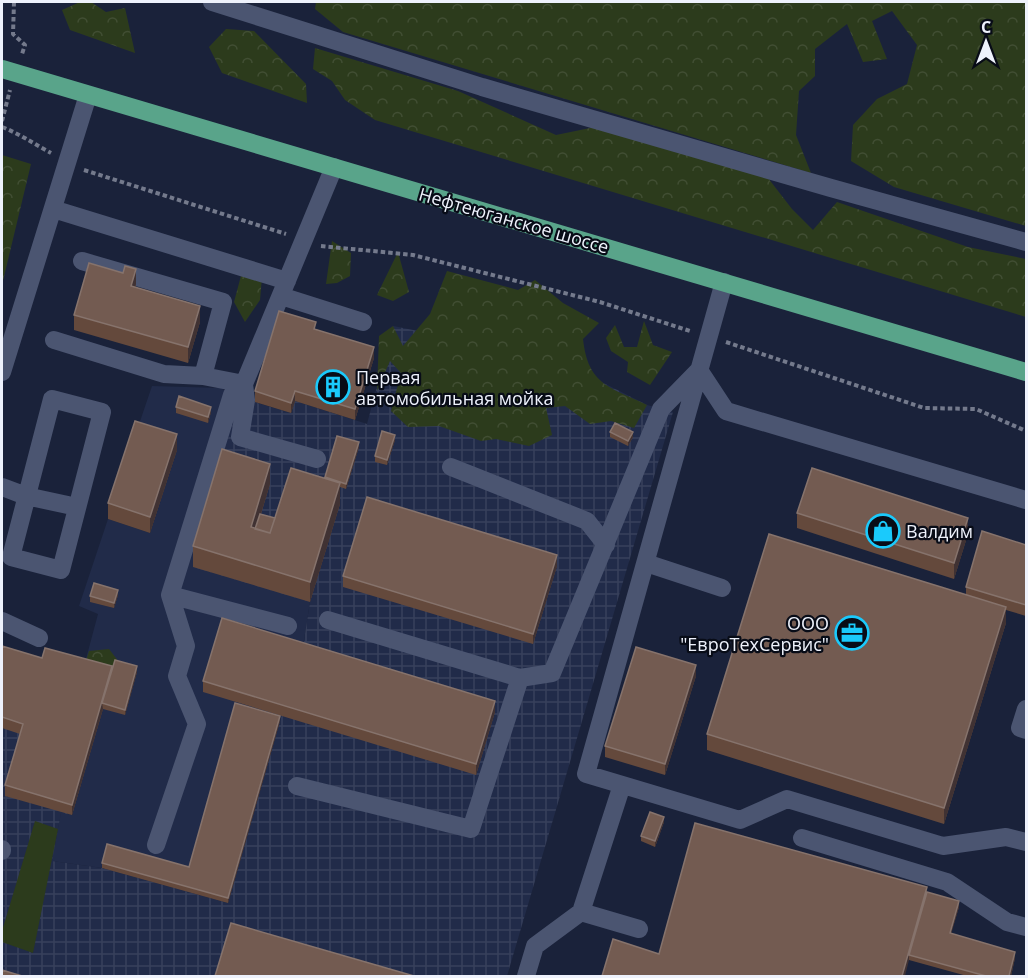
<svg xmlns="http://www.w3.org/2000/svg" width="1028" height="978" font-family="'Open Sans',sans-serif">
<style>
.built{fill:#212b49}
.industrial{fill:url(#industrial-grid)}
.green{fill:#2c3b1c}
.forest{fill:url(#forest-crowns)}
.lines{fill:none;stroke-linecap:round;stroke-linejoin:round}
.path{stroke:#747a8c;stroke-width:4;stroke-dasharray:4.5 3;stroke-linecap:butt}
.minor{stroke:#4b5571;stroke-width:18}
.major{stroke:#59a48a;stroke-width:18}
.wall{fill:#64493c}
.shaded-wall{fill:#403233}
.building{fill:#735b51;stroke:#86736c;stroke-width:1.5}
.labels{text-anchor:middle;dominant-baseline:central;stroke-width:4.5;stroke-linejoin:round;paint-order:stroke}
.street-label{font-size:18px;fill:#eef2fc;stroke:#080c17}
.poi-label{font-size:18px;fill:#eef2fc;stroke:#080c17;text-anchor:start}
</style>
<defs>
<pattern id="industrial-grid" width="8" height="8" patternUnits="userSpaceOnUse" patternTransform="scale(1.5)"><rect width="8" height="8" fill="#212b49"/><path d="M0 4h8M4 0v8" fill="none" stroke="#37405b"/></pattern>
<pattern id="forest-crowns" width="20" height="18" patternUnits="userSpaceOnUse" patternTransform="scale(1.5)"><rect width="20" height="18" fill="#2c3b1c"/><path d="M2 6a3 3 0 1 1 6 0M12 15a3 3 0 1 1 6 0" fill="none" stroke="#414e33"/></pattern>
</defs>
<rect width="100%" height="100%" fill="#1a223a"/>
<path class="built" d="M152,386L221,388L232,395L310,602L302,653L280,721L228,903L102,868L52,861L61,812L72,815L112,677L83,670L98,614L79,606L108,519L150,533L177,450L135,436Z"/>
<path class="industrial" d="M393,326L554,358L647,405L673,412L507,976H2V657L112,676L72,815L61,813L52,861L102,868L228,903L280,721L302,653L310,602L193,567L222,470L221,462L240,398L291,413L295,401L367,424Z"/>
<path class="green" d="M35,821L58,829L33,953L2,942V931Z"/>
<path class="forest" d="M80,2H91L106,12L125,8L135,53L70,30L62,10Z
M316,2H1026V226L894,187L851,161L853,125L877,99L907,84L917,45L892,11L872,21L887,59L863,62L847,24L815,49V76L799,91L796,135L811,173L343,32L315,9Z
M226,29L254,31L306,84L307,103L222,73L209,47Z
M315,48L458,91L556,135L595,127L768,178L792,209L813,230L837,202L968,247L1026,259V317L375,120L345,100L332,81L313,69Z
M2,155L31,164L2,285Z
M332,241L351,253L350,276L337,283L326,284Z
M398,252L409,292L393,301L377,295Z
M447,271L518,290L535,280L563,303L599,323L583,339C588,386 611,387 647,405L634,428L611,421L590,424L565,406L546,408L552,435L529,446L496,439L481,441L439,426L408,427L391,411L401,373L390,361L377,391L379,336L393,326L403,346L430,314Z
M242,272L262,277L260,300L245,322L234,302Z
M644,321L653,345L672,352L650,385L627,372L628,362L611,351L606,338L615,325L624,347H637Z
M109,649L119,662L112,676L83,670L89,651Z"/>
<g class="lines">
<path class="path" d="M14,2L13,34L25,45L22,54
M2,121L10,90
M2,127C20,134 34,144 51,153
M84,170L286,234
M321,246L413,255L600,302L690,331
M726,342L924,408L976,409L1026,431"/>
<path class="minor" d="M212,2L482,87L831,188L1026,242
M53,209L287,281
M82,261L223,302L203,376
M724,282L586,774L740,820L787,799L943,846L1006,837L1026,842
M281,296L363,322
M54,340L164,374L203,376L244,384
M2,372L88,95
M244,384L246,400L240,437L317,459
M52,399L102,412L61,570L11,557Z
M451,467L587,521L606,545
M2,487L26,496L77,507
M646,563L722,588
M170,595L288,626
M328,620L520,678
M2,621L39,638
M1026,709L1020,728L1026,730
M297,786L471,829L520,678L552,673L661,409L699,370L726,411L1026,500
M802,838L947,882L1007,922L1026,927
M156,845L197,724L177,676L186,646L170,595L232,395L244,384L334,167
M2,849V851
M581,912L639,929
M526,976L535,946L581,912L622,785"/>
<path class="major" d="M2,69L1026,372"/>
</g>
<path class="wall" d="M136,284L135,288L200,322L188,363L74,330V315Z
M316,329L374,358L355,420L295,401L291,413L255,402V391Z
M176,407L211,412L208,423L176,413Z
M610,432L633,437L628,446L610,437Z
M395,440L387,465L375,462V456Z
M359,447L346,489L340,487V504L310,602L193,567V546L270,484L261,514L275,518L325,478V477Z
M177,450L150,533L108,519V503Z
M797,513L968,534L954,579L797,528Z
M1026,545V616L1006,610V623L944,824L707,750V734L966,595V587Z
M557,566L533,644L343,587V576Z
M118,595L114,608L90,602V596Z
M2,646L42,658L112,671L137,672L125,715L103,709L72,815L5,796V785L20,734L2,728Z
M696,676L665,775L605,757V746Z
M203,681L495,712L476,775L203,692Z
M280,721L228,903L102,868V863L189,867Z
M664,822L655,847L641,841V836Z
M927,892L959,907L951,933L1015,958L1011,976H967L909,960L659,954Z"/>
<path class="shaded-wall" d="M136,269V284L131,302V286Z
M200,306V322L188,363V347Z
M374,347V358L355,420V409Z
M295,391V401L291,413V403Z
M211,407V412L208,423V417Z
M633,432V437L628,446V441Z
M177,434V450L150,533V517Z
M395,435V440L387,465V460Z
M359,442V447L346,489V484Z
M270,464V484L252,543L251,527Z
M340,483V504L310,602V582Z
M968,518V534L954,579V563Z
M557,555V566L533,644V634Z
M118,590V595L114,608V603Z
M1006,607V623L944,824V808Z
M696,665V676L665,775V764Z
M112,666V676L102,703L103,709L72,815V805Z
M137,666V672L125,715V710Z
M495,701V712L476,775V764Z
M280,716V721L228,903V898Z
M664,817V822L655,847V841Z
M927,887V898L909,955V960L905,976H902Z
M959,901V907L950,938V933Z
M1015,952V958L1011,976H1009Z"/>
<path class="building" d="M89,263L123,273L125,266L136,269L131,286L200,306L188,347L74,315Z
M279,311L316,322L314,329L374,347L355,409L295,391L291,403L255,391Z
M179,396L211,407L208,417L176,407Z
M135,421L177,434L150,517L108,503Z
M615,423L633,432L628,441L610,432Z
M382,431L395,435L387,460L375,456Z
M337,436L359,442L346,484L325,477Z
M222,449L270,464L251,527L270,533L291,468L340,483L310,582L193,546Z
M812,468L968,518L954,563L797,513Z
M367,497L557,555L533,634L343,576Z
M260,514L275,518L270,533L255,529Z
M982,531L1026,545V605L966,587Z
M769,534L1006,607L944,808L707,734Z
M94,583L118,590L114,603L90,596Z
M222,618L495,701L476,764L203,681Z
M2,646L42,658L45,648L112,666L72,805L5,785L23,724L2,717Z
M636,647L696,665L665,764L605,746Z
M115,660L137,666L125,710L102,703Z
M235,703L280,716L228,898L102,863L107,844L189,867Z
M650,812L664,817L655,841L641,836Z
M695,823L927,887L902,976H602L613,939L659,954Z
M927,892L959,901L950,933L1015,952L1009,976H986L909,955Z
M231,923L414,976H215Z
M2,970L22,976H2Z"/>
<defs>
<symbol id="building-ring" viewBox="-11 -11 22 22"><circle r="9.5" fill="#080c17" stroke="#1acafc" stroke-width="1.5"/><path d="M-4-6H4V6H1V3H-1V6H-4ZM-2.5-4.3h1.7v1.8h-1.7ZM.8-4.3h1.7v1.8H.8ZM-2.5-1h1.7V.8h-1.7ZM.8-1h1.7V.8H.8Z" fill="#1acafc"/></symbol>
<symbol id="shop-ring" viewBox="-11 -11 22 22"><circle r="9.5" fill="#080c17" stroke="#1acafc" stroke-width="1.5"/><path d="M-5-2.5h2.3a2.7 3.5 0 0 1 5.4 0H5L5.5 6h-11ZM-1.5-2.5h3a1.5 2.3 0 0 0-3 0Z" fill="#1acafc"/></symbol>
<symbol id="office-ring" viewBox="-11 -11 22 22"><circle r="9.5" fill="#080c17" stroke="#1acafc" stroke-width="1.5"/><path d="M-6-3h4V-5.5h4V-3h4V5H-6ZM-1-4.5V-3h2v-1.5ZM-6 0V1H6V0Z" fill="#1acafc"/></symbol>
</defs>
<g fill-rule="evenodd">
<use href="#building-ring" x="314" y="368" width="38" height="38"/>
<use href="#shop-ring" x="864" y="512" width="38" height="38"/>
<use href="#office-ring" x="833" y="614" width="38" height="38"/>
</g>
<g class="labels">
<g class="street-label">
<text transform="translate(514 220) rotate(16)">Нефтеюганское шоссе</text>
</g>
<g class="poi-label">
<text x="356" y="377">Первая<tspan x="356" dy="21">автомобильная мойка</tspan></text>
<text x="906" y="531">Валдим</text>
<text x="829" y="623" text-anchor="end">ООО<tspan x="829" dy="21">"ЕвроТехСервис"</tspan></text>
</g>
</g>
<rect width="1028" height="978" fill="none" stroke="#eef2fc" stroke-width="6"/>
<g transform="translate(986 42)" stroke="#080c17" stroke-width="4.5" paint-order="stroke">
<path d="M0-4.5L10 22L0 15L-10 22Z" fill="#eef2fc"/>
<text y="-9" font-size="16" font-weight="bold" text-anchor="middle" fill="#eef2fc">С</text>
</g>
</svg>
